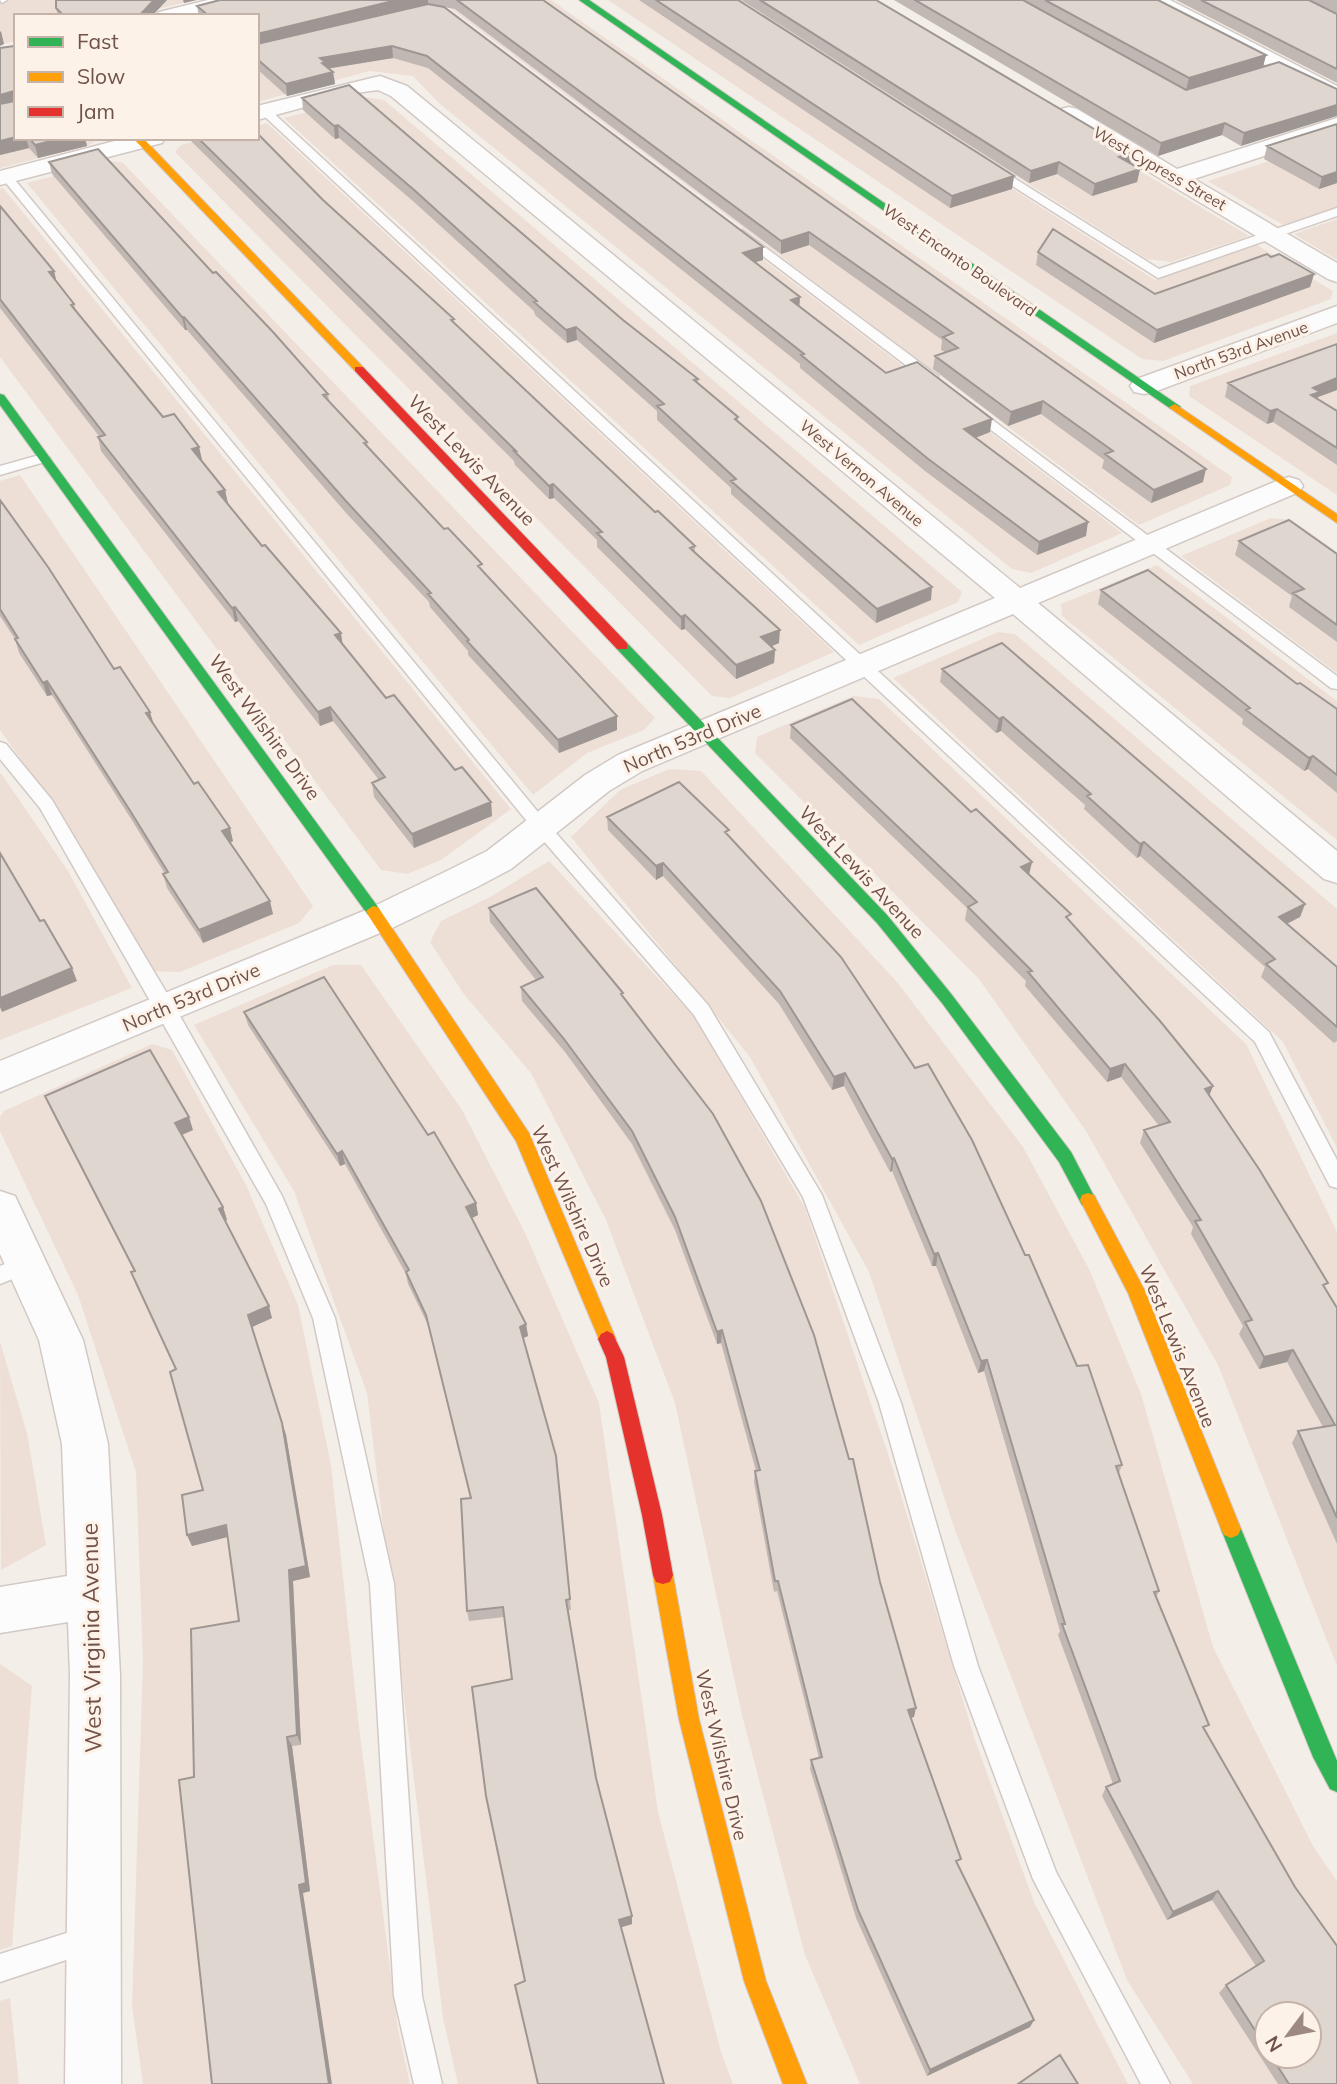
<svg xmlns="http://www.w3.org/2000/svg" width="1337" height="2084" font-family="Mulish,sans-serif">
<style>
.residential{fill:#eddfd6;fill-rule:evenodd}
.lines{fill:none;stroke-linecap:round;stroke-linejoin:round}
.lane-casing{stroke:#d2c9c5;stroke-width:3}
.street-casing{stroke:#d2c9c5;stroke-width:3}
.fast-casing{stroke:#d3c9c5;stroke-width:2}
.slow-casing{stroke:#d3c9c5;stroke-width:2}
.jam-casing{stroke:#d3c9c5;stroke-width:2}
.lane{fill:#fdfcfc;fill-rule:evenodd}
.street{fill:#fdfcfc;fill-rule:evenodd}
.fast{fill:#30b455;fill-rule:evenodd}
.slow{fill:#ff9f0a;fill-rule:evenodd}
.jam{fill:#e5322d;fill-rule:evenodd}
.wall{fill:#c1b8b3;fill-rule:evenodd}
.shaded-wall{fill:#9d9692}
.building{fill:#e0d6d0;stroke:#9d9692;stroke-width:2}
.labels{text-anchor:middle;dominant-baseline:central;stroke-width:6;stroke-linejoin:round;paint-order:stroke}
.far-street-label{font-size:16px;fill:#70524b;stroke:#fdf2e8}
.street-label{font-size:19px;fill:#70524b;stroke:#fdf2e8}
.near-street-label{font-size:23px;fill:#70524b;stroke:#fdf2e8}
</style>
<rect width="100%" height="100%" fill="#f4eee8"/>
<path class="residential" d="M10,0H196L127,16H16V41L0,45V2Z
M272,0H551L1232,477L1230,485L1139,525L442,2L257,16H206Z
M608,0H717L1155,280L1257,245L1333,291L1331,299L1163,361L1142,359Z
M739,0H853L1249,236L1171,262L1147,259Z
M442,15L1122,533L1031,573L1012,569L440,104L413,76L369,71L257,102V55Z
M364,97L384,100L962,592L958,602L859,645L284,118Z
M0,118L16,138H101L87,146L0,168Z
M267,123L834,652L730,698L712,696L175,152L181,145L208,138H257V126Z
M1337,139V207L1283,225L1208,181Z
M112,161L123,163L655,718L644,730L587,753L533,795L27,183Z
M3,188L511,809L441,860L407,874L381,870L0,357V189Z
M1337,219V260L1294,234Z
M1337,333V495L1189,396L1190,386Z
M20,475L313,906L299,923L180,972L150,971L48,797L0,730V481Z
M1271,518L1292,520L1337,552V673L1181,556Z
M1157,565L1337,701V840L1062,616L1061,604Z
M998,632L1015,634L1337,909V1148L1283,1042L893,678Z
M853,696L879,699L1246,1044L1337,1232V1666L1218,1365L1086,1131L979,979L755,753L757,737Z
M669,769L701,771L897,982L1023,1147L1089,1269L1141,1394L1213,1647L1313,1846L1337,1881V2084H1193L1127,1980L955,1530L869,1272L750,1057L571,837L620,790ZM1267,2014H1309V2056H1267Z
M0,772L68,871L132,988L0,1040Z
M549,861L696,1019L805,1208L893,1469L975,1740L1034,1902L1128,2084H860L805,1955L742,1715L675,1403L606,1220L531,1073L463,993L430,942L441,921L490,897Z
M333,965H361L462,1110L525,1233L599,1403L658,1812L721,2052L733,2084H458L443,2018L367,1393L294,1191L194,1025Z
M152,1044L172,1050L246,1185L298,1305L331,1465L359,1727L398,2030L410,2084H143L132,2006L143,1661L136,1472L78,1295L0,1131V1117L4,1111Z
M0,1342L27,1433L46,1545L1,1570Z
M0,1664L32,1686L12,1946L0,1950Z
M10,1998L19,2084H0V2001Z"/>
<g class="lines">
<defs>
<path id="lane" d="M0,0H7L2,3Z
M261,109H269L1269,1032L1337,1160V1188L1330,1186L1255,1042L261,113Z
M987,166H995L1159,269L1337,208V216L1158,278L987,170Z
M2,174H10L547,823L708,1005L822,1195L901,1403L978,1666L1056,1872L1170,2084H1141L1033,1879L954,1666L879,1403L803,1197L694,1015L535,831L2,178Z
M742,230L938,376V382H928L738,237L736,234Z
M971,404L1337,676V689L1331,688L966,411L964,408Z
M43,454L50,458L48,461L0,475V466Z
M0,742L6,744L52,800L172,1002L282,1196L335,1318L394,1584L422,1996L442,2084H414L394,1996L370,1584L313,1318L266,1204L40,808L0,759Z
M25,1256L32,1259L36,1265L32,1271L0,1284V1266Z
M92,1925L102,1928L105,1938L102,1948L0,1982V1954Z"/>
<path id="street" d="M208,0H245L242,4L194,16H156L159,12Z
M1144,0H1170L1337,86V102L1147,4Z
M380,76L407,86L1020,588L1279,480L1289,477L1299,480L1303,486L1299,492L1038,603L1337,851V883L1324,879L1013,614L642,771L609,791L511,869L477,887L392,928L0,1092V1061L366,910L451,869L487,851L585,775L618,755L995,598L391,96L378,90L356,93L257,120V106Z
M1069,107L1077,109L1177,169L1337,118V132L1194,179L1337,263V282L1328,279L1061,119L1058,114L1061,109Z
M126,138H165L162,143L0,185V171Z
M1337,306V323L1154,392L1144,394L1134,392L1130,386L1134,380Z
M0,1191L15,1196L83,1340L108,1444L120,1675L121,2084H65L70,1675L68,1622L0,1633V1587L67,1576L62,1444L39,1340L0,1254Z"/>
<path id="fast" d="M579,0H589L1181,407L1171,409Z
M0,394L4,395L378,907L380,911L378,915H368L0,405Z
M622,642L627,643L887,915L952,995L1071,1152L1096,1200L1094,1205L1088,1207L1082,1205L1059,1162L942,1003L877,923L617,649L616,646Z
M1231,1520L1238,1523L1241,1529L1337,1761V1792L1330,1789L1313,1757L1221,1529L1224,1523Z"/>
<path id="slow" d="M133,138H143L363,367V371H355Z
M1175,404L1337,514V523L1171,409L1169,407Z
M373,906L378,907L529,1133L616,1339L613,1344L607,1347L601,1344L516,1141L368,915L366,911Z
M1088,1193L1094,1195L1145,1291L1241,1529L1238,1535L1231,1538L1224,1535L1221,1529L1128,1293L1080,1200L1082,1195Z
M663,1566L670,1568L673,1575L699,1719L766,1981L807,2084H783L744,1981L679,1719L653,1575L656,1568Z"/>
<path id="jam" d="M355,367H363L627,643V649H617L355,371Z
M607,1331L613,1334L624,1357L662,1515L673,1575L670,1582L663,1584L656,1582L653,1575L642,1515L606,1357L598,1339L601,1334Z"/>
</defs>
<use href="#lane" class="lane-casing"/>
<use href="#street" class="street-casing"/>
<use href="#fast" class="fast-casing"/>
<use href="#slow" class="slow-casing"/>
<use href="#jam" class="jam-casing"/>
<use href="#lane" class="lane"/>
<use href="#street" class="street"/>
<use href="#fast" class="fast"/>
<use href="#slow" class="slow"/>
<use href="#jam" class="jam"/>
</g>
<path class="wall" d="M56,0H167L152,16H58L56,8Z
M220,0H543L1203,482L1151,503L1102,468L1104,460L1041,414L1008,426L933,369L935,356L945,352L941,350L942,340L809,245L781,254L455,9L444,7L763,260L754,262L800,297L799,307L886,373L990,432L975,438L1086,536L1037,555L925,471L800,368V364L428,68L393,58L328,68L333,72L335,84L287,96L257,69V16H199L197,6Z
M639,0H738L1014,176L1012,189L950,208Z
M741,0H876L1140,169L1137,182L1092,196L1057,174L1029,183Z
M894,0H1158L1266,55L1241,146L1222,135L1158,156Z
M1176,0H1337V83Z
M0,48L16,138H85L87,146L38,158L29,148L0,155Z
M302,98L623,320L698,379V383L738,417V421L931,600L876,623L731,494V488L657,420V411L577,340L567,343L535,315L534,311L414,202L339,138L335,139L303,110Z
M1337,124V183L1319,189L1264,159L1267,146Z
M188,138H257L323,200L454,319V323L655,512L695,546V552L779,643L771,646L775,650L774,663L736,679L685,629L681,630L597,547V540L554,498L549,499L515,465L514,461Z
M49,162L213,273L328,394L329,401L367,442L368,447L617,716V730L559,753L468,655V651L430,607L429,602L347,514L187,330H185L52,174Z
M0,206L54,271L57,283L74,304L76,312L163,417L199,447L202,460V461L225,490L228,504L386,698L455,770L491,802L492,816L414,848L374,797L372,783L379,780L333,721L320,726L238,621L235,622L101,451L98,437L99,436L0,308Z
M1038,252L1155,294L1271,257L1314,274L1310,287L1154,343L1036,265Z
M1228,383L1337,390L1318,397L1317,399L1337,411V465L1273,422L1267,424L1225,397Z
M0,500L114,669L233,841L230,843L273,914L203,943L167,888L163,874H165L133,822L52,695L47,696L19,653L15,639L0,616Z
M1239,541L1337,554V642L1289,607L1292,596L1235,555Z
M1101,590L1297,684L1337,709V793L1308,769L1304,771L1242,724L1243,719L1098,604Z
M942,669L1305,904L1300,917L1287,924L1337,967V1041L1334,1043L1261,977L1265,967L1140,856L1137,858L1084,809L1085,805L1001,731L996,733L940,682Z
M791,725L1029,875L1213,1086L1209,1095L1337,1308V1544L1292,1443L1298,1431L1323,1427L1287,1362L1259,1369L1239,1334L1243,1326L1191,1234L1193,1227L1140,1143L1144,1130L1159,1126L1121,1077L1107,1082L1025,986L1026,981L965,920L967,908L790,738Z
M607,817L729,837L1025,1255L1077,1366L1122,1465L1119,1473L1159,1591L1156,1598L1337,2084H1278L1219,1993L1226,1985L1256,1966L1212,1900L1167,1920L1102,1796L1106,1787L1113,1784L1058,1635L1060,1631L984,1371L978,1373L936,1266H932L892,1171L890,1172L844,1086L832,1090L779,1004L663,876L656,880L608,830ZM1267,2014L1309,2056H1267Z
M489,908L623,997L880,1582L914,1717L911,1718L958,1865L1034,2020L1030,2027L927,2076L856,1918L810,1769L811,1760L819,1758L777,1591L774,1592L754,1482L755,1471H756L721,1343L717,1344L675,1230L632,1144L565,1052L522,1001L521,987L536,980L490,922Z
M244,1012L428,1135L476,1203L478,1215L471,1218L526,1324L528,1336L523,1338L556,1456L571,1610H568L596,1778L632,1916V1924L621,1927L525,1981L512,1679L504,1617L469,1621L467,1611L470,1498L429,1327L408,1284L406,1274L345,1164L340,1166L248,1025Z
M45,1096L193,1130L182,1135L223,1207L227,1220L225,1221L272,1318L252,1327L286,1435L310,1577L293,1581L301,1745L292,1746L310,1891L303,1893L194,1777L239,1621L228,1537L192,1546L187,1535L203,1490L176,1370L136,1285L131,1272L134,1271L50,1108Z"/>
<path class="shaded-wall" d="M154,0H167L152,16H139Z
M183,0H197L184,3Z
M397,0H428V4L257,46V34Z
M1,31L4,44L0,46V32Z
M392,46L393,58L326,69L333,72L335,84L287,96L286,84L320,58Z
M1266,55L1263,67L1186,90L1189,78Z
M14,91L16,104L0,108V95Z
M1337,105V116L1241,146L1244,133Z
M1225,123L1222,135L1158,156L1161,143Z
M338,125L339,138L335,139L334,126Z
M16,137V138H26L29,148L0,155V141Z
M63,138H85L87,146L38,158L35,145Z
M1133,152L1131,164L1119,157Z
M1059,162L1057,174L1029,183L1031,171Z
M1140,169L1137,182L1092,196L1095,184Z
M1337,172V183L1319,189L1322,177Z
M1014,176L1012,189L950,208L952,196Z
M809,232V245L781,254V241Z
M763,247V260L742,266L743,253Z
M54,271L57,284L49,272Z
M1314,274L1310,287L1154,343L1157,330Z
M800,297L799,310L791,300Z
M182,317H184L187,330H185Z
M576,327L577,340L567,343L566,330Z
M1337,378V390L1318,397L1316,405L1308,408L1313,388Z
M1043,401L1041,414L1008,426L1011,412Z
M1277,409L1273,422L1267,424L1270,411Z
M992,419L990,432L962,443L964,429Z
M199,447L202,460L195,463L192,449Z
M1206,469L1203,482L1151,503L1154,490Z
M553,484L554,498L549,499V486Z
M225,490L228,504L218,492Z
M1088,522L1086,536L1037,555L1039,542Z
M932,587L931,600L876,623L877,609Z
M235,607L238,621L235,622L232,608Z
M685,615V629L681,630V617Z
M780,630L779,643L761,651V637Z
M341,633L343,647L335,635Z
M775,650L774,663L736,679V665Z
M47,681L52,695L47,696L43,683Z
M330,707L333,721L320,726L318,712Z
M150,712L154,725L146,713Z
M617,716V730L559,753L558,740Z
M1003,717L1001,731L996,733L999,719Z
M1313,756L1308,769L1304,771L1309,758Z
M491,802L492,816L414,848L412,834Z
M230,828L233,841L226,844L222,831Z
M1144,842L1140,856L1137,858L1140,844Z
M1032,862L1029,875L1021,867Z
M663,863V876L656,880V866Z
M270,901L273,914L203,943L199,930Z
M1305,904L1300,917L1274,930L1279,917Z
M72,968L77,981L2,1012L0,1007V998Z
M1125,1064L1121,1077L1107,1082L1110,1069Z
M845,1073L844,1086L832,1090L834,1077Z
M1213,1086L1208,1099L1205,1089Z
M189,1117L193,1130L179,1136L175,1123Z
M342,1151L345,1164L340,1166L337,1154Z
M894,1158L892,1171L890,1172L892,1159Z
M476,1203L478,1215L468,1220L466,1207Z
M223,1207L227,1220L223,1222L219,1209Z
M938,1253L936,1266H932L934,1254Z
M269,1306L272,1318L252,1327L286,1435L310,1577L293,1581L301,1745L297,1735L248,1315Z
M526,1324L528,1336L521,1339L520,1327Z
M722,1330L721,1343L717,1344V1332Z
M1293,1350L1287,1362L1259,1369L1264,1357Z
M987,1360L984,1371L978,1373L981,1361Z
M226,1525L231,1536L192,1546L187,1535Z
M916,1708L914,1717L905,1719L908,1710Z
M287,1737L292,1746L310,1891L303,1893L332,2084H329L299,1885Z
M1218,1891L1212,1900L1167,1920L1173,1912Z
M632,1916V1924L619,1928V1920Z
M1034,2020L1030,2027L927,2076L930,2070Z"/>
<path class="building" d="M56,0H154L139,16H64L56,8Z
M220,0H397L257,34V16H209L197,6Z
M457,0H543L1206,469L1154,490L1105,454L1113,451L1043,401L1011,412L935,356L958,348L943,337L953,333L809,232L781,241Z
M656,0H738L1014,176L952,196Z
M760,0H876L1133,152L1119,157L1140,169L1095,184L1059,162L1031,171Z
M915,0H1023L1186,90L1279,62L1337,89V105L1244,133L1225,123L1161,143Z
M1045,0H1158L1266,55L1189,78Z
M1201,0H1309L1337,14V69Z
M428,4L444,7L763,247L743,253L800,297L791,300L886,373L917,362L992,419L964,429L1088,522L1039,542L927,458L801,355L804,354L427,56L392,46L320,58L325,62L322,63L333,72L286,84L257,59V44Z
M14,46L16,47V137L0,141V104L15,101L14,91L0,95V48Z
M349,85L623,320L698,379L694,380L738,417L735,419L932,587L877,609L731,481L736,479L657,406L664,404L576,327L566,330L534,302L537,301L413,189L338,125L334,126L302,98Z
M1337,124V172L1322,177L1267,146Z
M257,133L323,200L454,319L451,320L655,512L658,511L695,546L690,548L780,630L761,637L775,650L736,665L685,615L681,617L597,533L602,532L553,484L549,486L514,451H516L198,138H257Z
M29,138H63L35,145Z
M98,149L213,273L216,272L273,332L328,394L323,395L367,442L364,443L444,529L448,528L482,564L478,566L617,716L558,740L467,641L469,640L428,594L431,593L345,500L184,317H182L49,162Z
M0,206L54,271L49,272L74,304L71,305L163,417L174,414L199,447L192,449L225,490L218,492L262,546L265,545L341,633L335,635L386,698L394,695L455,770L462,767L491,802L412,834L372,783L385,777L330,707L318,712L235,607L232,608L98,437L105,435L0,299Z
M1053,229L1155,294L1267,254L1271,257L1279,254L1314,274L1157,330L1038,252Z
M1337,344V378L1313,388L1320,392L1311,395L1337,411V448L1277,409L1270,411L1228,383Z
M0,500L48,567L114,669L120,667L150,712L146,713L194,784L198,782L230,828L222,831L270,901L199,930L163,874L168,872L129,809L47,681L43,683L15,639L18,638L0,609Z
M1289,520L1337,554V625L1293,593L1304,589L1239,541Z
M1148,570L1297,684L1300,683L1337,709V775L1313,756L1309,758L1246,710L1250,708L1101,590Z
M1002,643L1305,904L1279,917L1337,967V1027L1266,964L1275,959L1144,842L1140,844L1087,796L1091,794L1003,717L999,719L942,669Z
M852,699L971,812L976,809L1032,862L1021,867L1071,914L1066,917L1160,1021L1213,1086L1205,1089L1259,1169L1328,1283L1323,1285L1337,1308V1518L1298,1431L1335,1425L1293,1350L1264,1357L1245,1322L1252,1320L1195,1221L1201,1220L1144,1130L1170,1122L1125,1064L1110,1069L1028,972L1032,971L968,907L977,902L791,725Z
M679,782L729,830L725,832L841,957L915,1068L928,1064L972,1140L1025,1255H1029L1077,1366L1088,1365L1122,1465L1116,1466L1159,1591L1154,1592L1209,1725L1203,1727L1295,1887L1337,1946V2084H1289L1271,2056H1309V2014H1267V2049L1226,1985L1264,1961L1218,1891L1173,1912L1106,1787L1120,1781L1062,1624H1065L987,1360L981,1361L938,1253L934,1254L894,1158L892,1159L845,1073L834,1077L780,991L663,863L656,866L607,817Z
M0,853L40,921L44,920L72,968L0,998Z
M536,888L623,993L621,994L713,1114L761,1201L814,1335L849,1459H853L880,1582L916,1708L908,1710L961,1859L956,1861L1034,2020L930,2070L858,1910L811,1760L822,1757L778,1581H775L755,1471L760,1470L722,1330L717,1332L675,1217L632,1131L564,1039L521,987L543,977L489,908Z
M324,977L428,1135L434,1132L476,1203L466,1207L526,1324L520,1327L556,1456L570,1599L566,1600L596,1778L632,1916L619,1920L664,2084H538L515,1985L525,1981L486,1796L472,1687L512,1679L503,1607L467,1611L461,1499L471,1498L426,1315L406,1272L409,1270L342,1151L337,1154L244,1012Z
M150,1050L189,1117L175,1123L223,1207L219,1209L269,1306L248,1315L282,1423L306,1566L289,1570L297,1735L287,1737L306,1883L299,1885L329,2084H212L179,1780L194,1777L191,1629L239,1621L226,1525L187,1535L182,1495L203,1490L170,1372L176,1369L131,1272L135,1271L45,1096Z
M1060,2055L1078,2084H1018Z"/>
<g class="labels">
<g class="far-street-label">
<text transform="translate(1160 168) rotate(30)">West Cypress Street</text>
<text transform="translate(960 260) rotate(35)">West Encanto Boulevard</text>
<text transform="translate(1241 350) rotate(-20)">North 53rd Avenue</text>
<text transform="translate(862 473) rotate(40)">West Vernon Avenue</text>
</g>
<g class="street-label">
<text transform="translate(472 460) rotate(46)">West Lewis Avenue</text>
<text transform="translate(265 727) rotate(54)">West Wilshire Drive</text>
<text transform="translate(692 738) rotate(-23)">North 53rd Drive</text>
<text transform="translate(862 872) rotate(47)">West Lewis Avenue</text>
<text transform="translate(191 997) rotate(-23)">North 53rd Drive</text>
<text transform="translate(573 1206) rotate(66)">West Wilshire Drive</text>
<text transform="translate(1178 1346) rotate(68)">West Lewis Avenue</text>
<text transform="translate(722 1755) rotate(77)">West Wilshire Drive</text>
</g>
<g class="near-street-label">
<text transform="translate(91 1638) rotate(-91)">West Virginia Avenue</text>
</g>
</g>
<rect x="14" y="14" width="245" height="126" fill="#fdf2e8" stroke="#c5b2a9" stroke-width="2"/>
<rect x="28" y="37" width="35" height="10" fill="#30b455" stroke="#c5b2a9" stroke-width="2"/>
<text x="77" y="49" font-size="21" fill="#70524b">Fast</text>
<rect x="28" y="72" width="35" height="10" fill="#ff9f0a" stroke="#c5b2a9" stroke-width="2"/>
<text x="77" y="84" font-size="21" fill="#70524b">Slow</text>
<rect x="28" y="107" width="35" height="10" fill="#e5322d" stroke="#c5b2a9" stroke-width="2"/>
<text x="77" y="119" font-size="21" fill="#70524b">Jam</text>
<g transform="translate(1288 2035) rotate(238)"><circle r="33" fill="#fdf2e8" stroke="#c5b2a9" stroke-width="2"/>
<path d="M0-5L12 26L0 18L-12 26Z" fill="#9e8982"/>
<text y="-10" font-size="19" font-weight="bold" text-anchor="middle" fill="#70524b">N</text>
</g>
</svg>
